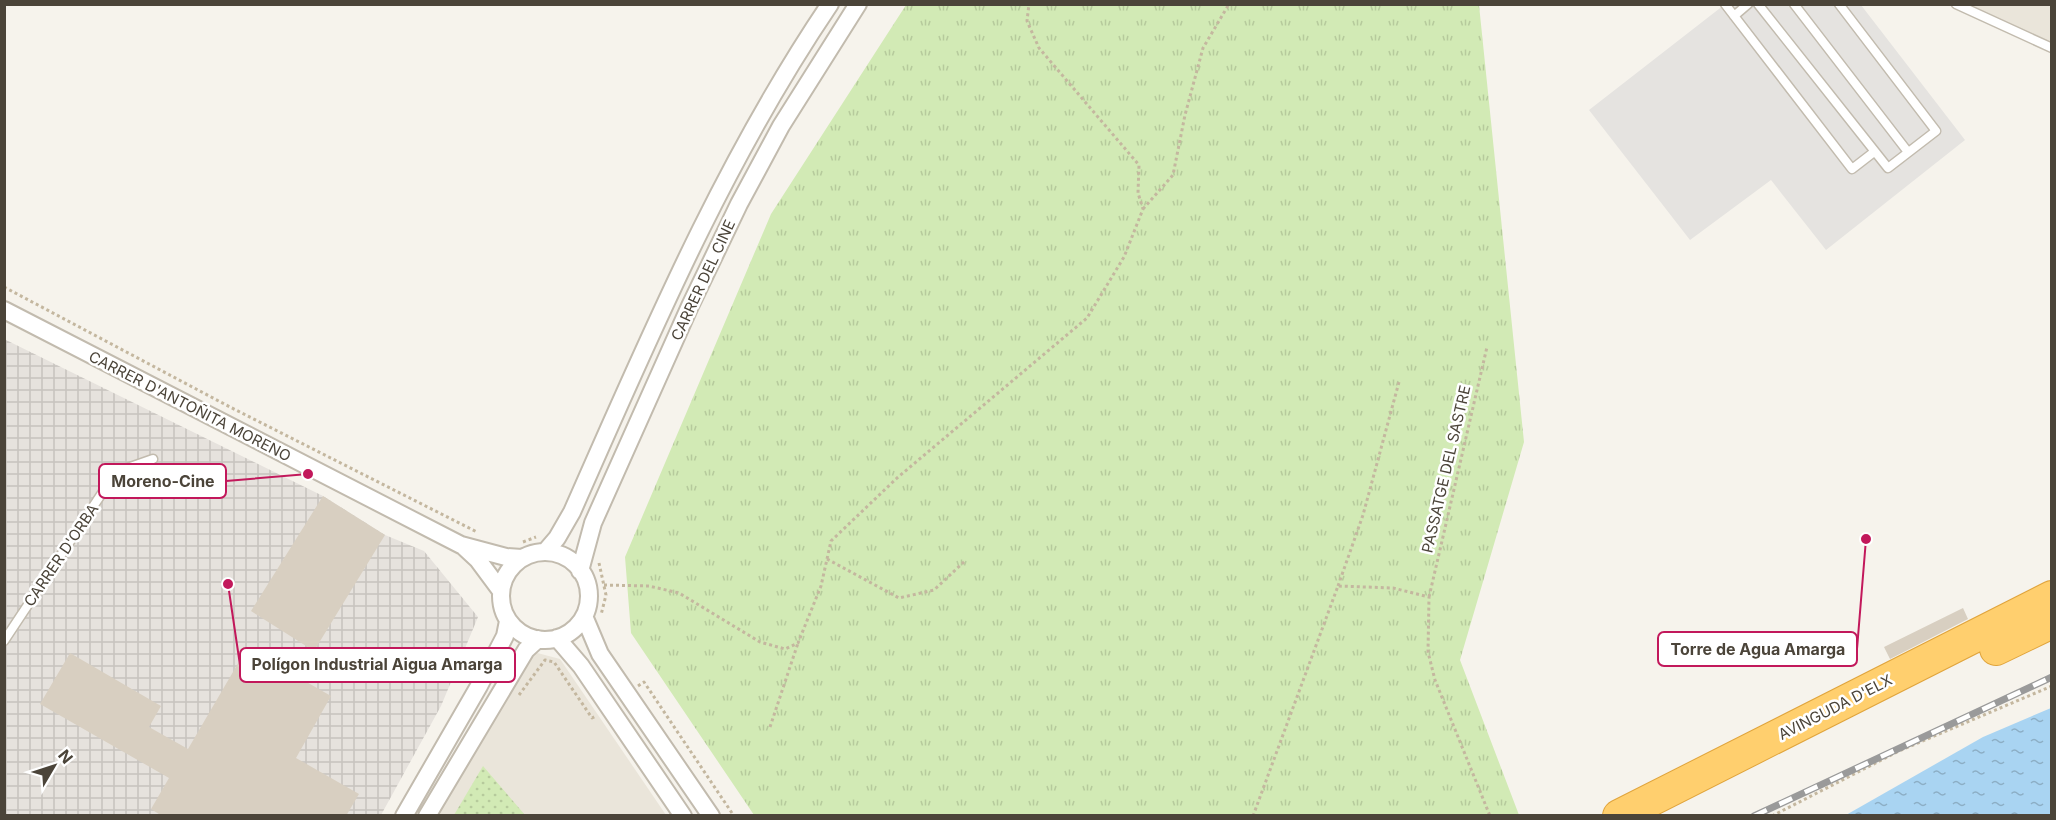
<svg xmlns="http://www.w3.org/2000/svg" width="2056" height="820" font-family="Inter,sans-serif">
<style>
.residential{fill:#eae5da}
.industrial{fill:url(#industrial-grid)}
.grass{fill:url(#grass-tufts)}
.park{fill:url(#park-dots)}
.parking{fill:#e5e3e0}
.water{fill:url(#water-ripples)}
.building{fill:#d8cfc1}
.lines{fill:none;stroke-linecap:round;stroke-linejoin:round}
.lane-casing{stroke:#c2bbae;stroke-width:11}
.street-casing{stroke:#c2bbae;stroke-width:20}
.highway-casing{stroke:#e0a43c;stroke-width:34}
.path{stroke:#c4b79f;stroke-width:3;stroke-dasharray:3 3;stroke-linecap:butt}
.lane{stroke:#fff;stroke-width:8}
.street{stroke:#fff;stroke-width:16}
.highway{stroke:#ffcf6e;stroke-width:32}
.rail-casing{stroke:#9a9a9a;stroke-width:7}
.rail{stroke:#fff;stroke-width:4.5;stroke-dasharray:14;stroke-linecap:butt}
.labels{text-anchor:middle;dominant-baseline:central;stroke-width:5;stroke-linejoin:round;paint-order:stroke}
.street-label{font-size:15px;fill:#4b4439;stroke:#fff}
.leader{fill:none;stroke:#c2185b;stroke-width:2}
.callout-dot{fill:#c2185b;stroke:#fff;stroke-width:2}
.callout{fill:#fff;stroke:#c2185b;stroke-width:2}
.callout-label{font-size:16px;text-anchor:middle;font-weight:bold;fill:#4b4439}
</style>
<defs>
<pattern id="industrial-grid" width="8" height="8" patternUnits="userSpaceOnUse" patternTransform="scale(1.5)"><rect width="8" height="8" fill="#e6e2dd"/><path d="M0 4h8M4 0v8" fill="none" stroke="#c7c3be"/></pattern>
<pattern id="grass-tufts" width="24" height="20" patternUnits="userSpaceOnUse" patternTransform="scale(1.5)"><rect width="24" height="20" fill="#d2eab5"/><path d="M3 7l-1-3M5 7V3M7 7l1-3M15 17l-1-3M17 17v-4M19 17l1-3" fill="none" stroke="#b6ca9c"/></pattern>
<pattern id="park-dots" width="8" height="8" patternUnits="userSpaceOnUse" patternTransform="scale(1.5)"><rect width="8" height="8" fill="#d2eab5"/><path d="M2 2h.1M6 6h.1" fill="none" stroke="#b6ca9c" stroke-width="1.8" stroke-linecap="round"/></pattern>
<pattern id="water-ripples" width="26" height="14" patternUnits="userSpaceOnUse" patternTransform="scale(1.5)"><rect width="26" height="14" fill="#a9d4f2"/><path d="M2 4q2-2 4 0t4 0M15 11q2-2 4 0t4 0" fill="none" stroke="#8caec5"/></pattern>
</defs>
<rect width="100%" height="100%" fill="#f6f3ec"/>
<path class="residential" d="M1956,5H2051V48Z
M526,650L560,659L666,815L427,816Z"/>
<path class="industrial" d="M4,339L323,496L385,535L424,551L478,617L441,706L381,815H5Z"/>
<path class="grass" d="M906,5H1479L1524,442L1460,660L1519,815H754L631,633L625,557L771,214Z"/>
<path class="park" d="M483,766L525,815H454Z"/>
<path class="parking" d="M1724,5H1861L1965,140L1826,250L1771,180L1690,240L1589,110Z"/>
<path class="water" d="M2051,708V815H1846L1983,737Z"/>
<path class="building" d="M323,496L385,535L314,651L251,611Z
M1963,608L1968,619L1890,659L1884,647Z
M247,648L331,696L296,758L359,794L346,816H162L151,809L169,778L40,704L70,653L161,706L149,727L188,749Z"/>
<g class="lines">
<defs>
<path id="lane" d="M1725,4L1852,169L1874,152
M1758,4L1888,168L1936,131L1839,4
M1794,4L1908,152
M1956,4L2052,48
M1734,16L1748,4
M4,641L116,472L153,459"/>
<path id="street" d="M4,310L461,545L506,557L522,558
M464,547L478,560L501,591
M545,552L557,538L572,512C649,338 723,162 830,4
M501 596a44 44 0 1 1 88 0a44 44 0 1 1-88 0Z
M580,571L593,523L690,306L739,204L781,126L858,4
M584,616L600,654L711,816
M557,638L581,666L683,816
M404,816L479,686L505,636L508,621
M427,816L526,650L538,639"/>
<path id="highway" d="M1996,649L2052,622
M1619,816L2052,597"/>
</defs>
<use href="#lane" class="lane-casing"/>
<use href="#street" class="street-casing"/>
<use href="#highway" class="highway-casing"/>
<path class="path" d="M1143,209L1173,175L1185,115L1203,48L1229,4
M4,287L230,407L477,532
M523,542L536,537
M827,559L899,598L934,590L966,560
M599,563L606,595L601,615
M604,585L649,586L679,593L760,642L785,649L798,643L821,586L831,541L897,478L1087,318L1124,257L1143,209L1138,193L1139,165L1039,48L1027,21L1029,4
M1338,586L1363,515L1399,382
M1429,597L1487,347
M638,686L644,682L734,816
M519,695L545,660L554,662L592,718L596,716
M770,727L798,643
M1253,816L1338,586L1393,588L1429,597L1428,652L1435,680L1490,816
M1772,816L1899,751L2052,686"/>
<use href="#lane" class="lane"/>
<use href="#street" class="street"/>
<use href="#highway" class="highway"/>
<defs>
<path id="rail" d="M1754,816L2052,677"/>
</defs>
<use href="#rail" class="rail-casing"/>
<use href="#rail" class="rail"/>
</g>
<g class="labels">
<g class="street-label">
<text transform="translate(703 280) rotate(-65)">CARRER DEL CINE</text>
<text transform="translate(190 406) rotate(27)">CARRER D'ANTOÑITA MORENO</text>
<text transform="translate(1446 469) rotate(-77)">PASSATGE DEL SASTRE</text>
<text transform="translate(61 555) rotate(-56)">CARRER D'ORBA</text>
<text transform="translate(1835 707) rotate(-27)">AVINGUDA D'ELX</text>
</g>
</g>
<path class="leader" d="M308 474L226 481M1866 539L1857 649M228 584L240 665"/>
<g class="callout-dot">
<circle cx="308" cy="474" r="6"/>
<circle cx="1866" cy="539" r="6"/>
<circle cx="228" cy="584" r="6"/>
</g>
<g class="callout">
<rect x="99" y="464" width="127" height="34" rx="6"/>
<rect x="1658" y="632" width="199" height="34" rx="6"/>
<rect x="240" y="648" width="275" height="34" rx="6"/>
</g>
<g class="callout-label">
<text x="163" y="487">Moreno-Cine</text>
<text x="1758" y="655">Torre de Agua Amarga</text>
<text x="377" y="670">Polígon Industrial Aigua Amarga</text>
</g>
<rect width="2056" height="820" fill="none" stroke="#4b4439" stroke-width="12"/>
<g transform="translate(54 766) rotate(51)" stroke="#ffffff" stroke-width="4.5" paint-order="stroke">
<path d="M0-4.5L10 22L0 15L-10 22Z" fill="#4b4439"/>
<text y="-9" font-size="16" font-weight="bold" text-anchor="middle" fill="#4b4439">N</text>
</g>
</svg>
